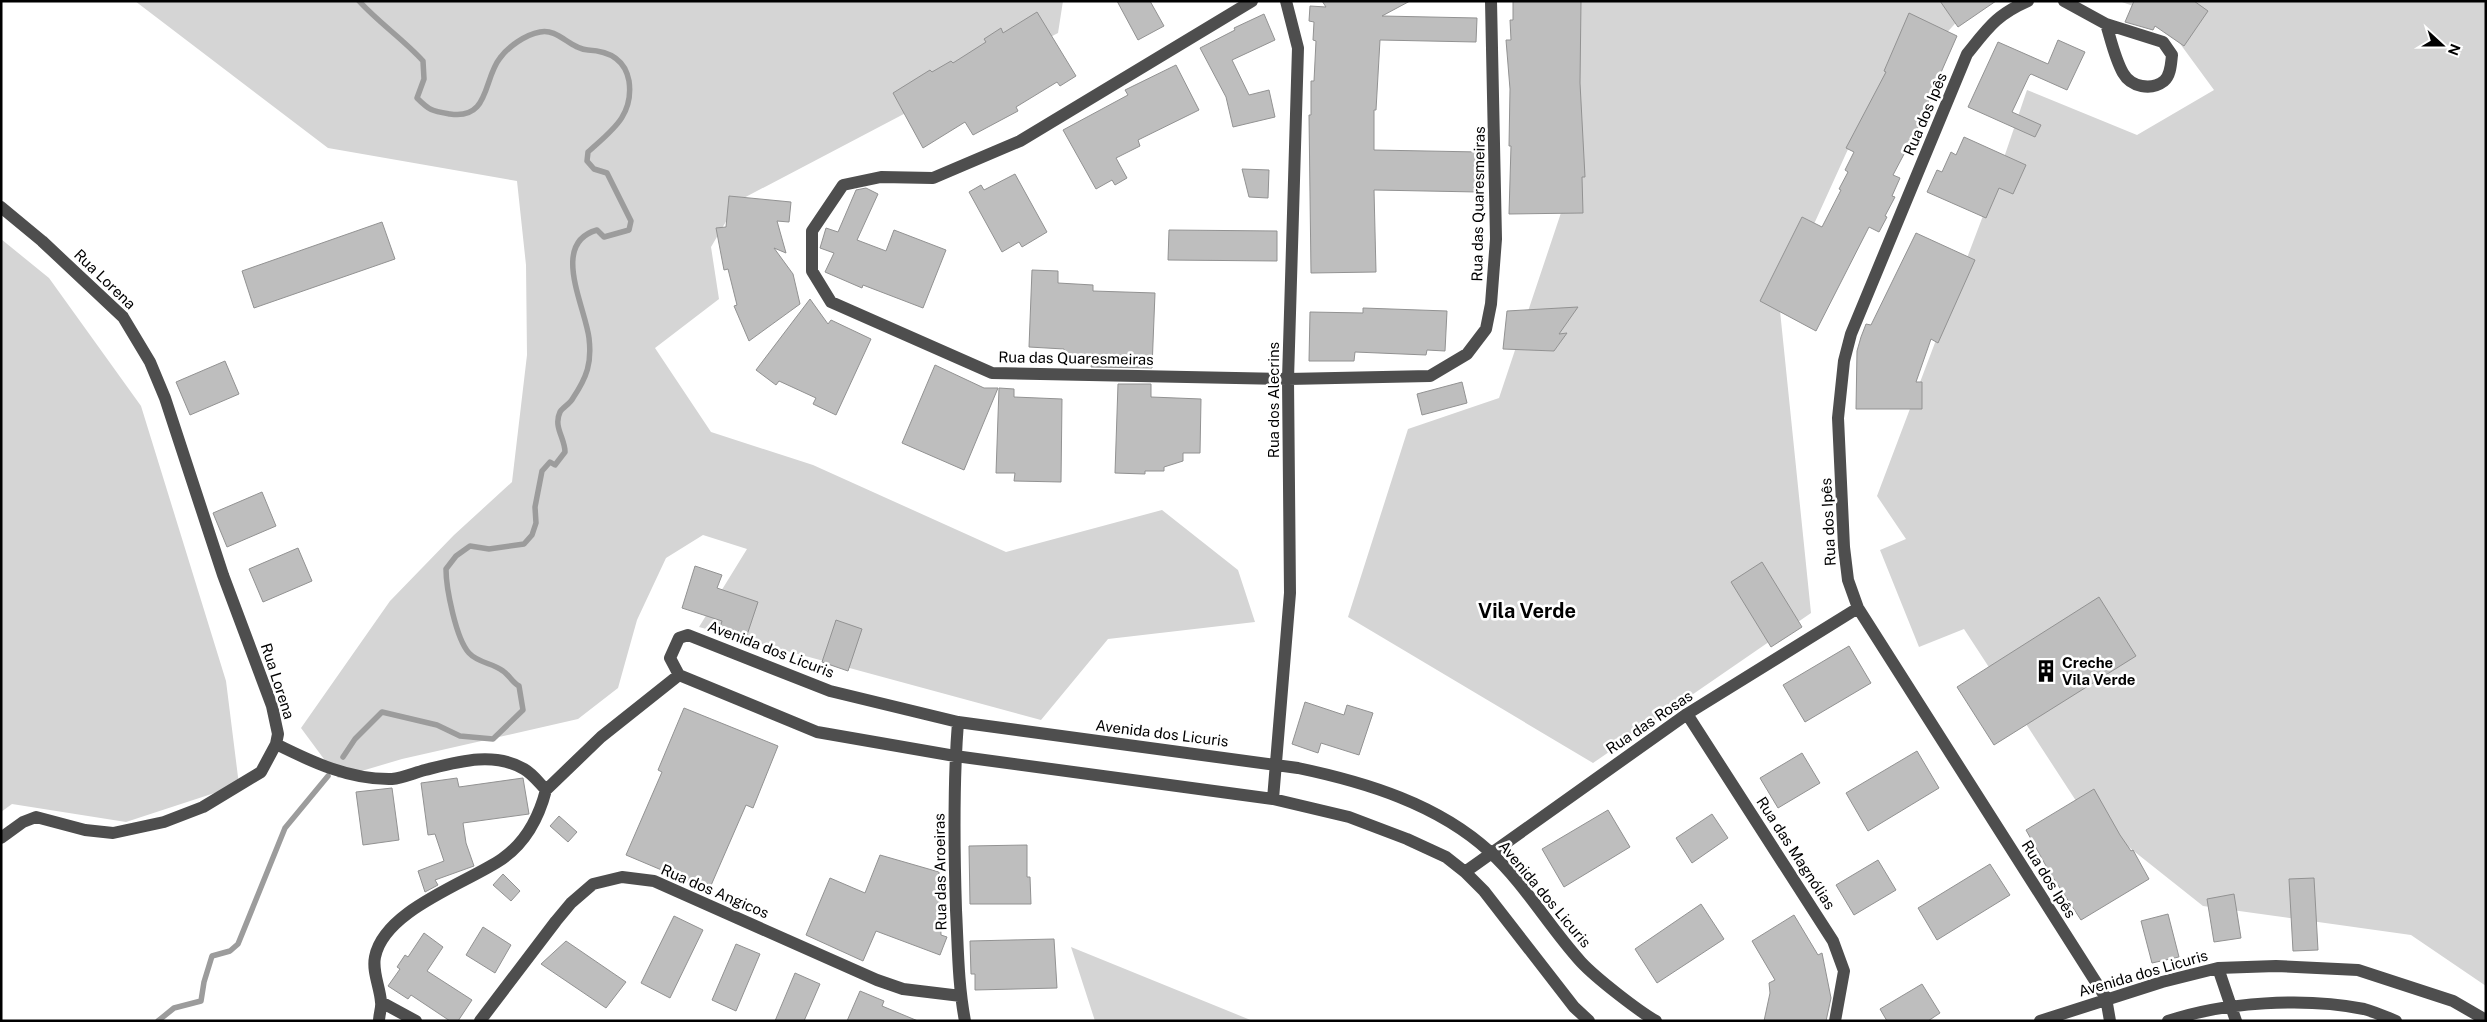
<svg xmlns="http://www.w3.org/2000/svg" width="2487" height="1022" font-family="'Public Sans',sans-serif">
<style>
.green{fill:#d5d5d5}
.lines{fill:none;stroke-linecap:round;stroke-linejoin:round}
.stream{stroke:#9c9c9c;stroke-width:5.5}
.building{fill:#bebebe;stroke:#929292}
.minor{stroke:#4e4e4e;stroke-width:12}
.labels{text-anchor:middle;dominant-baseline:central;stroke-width:5;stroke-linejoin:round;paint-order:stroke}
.street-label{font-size:15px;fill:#000;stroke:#fff}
.poi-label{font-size:15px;font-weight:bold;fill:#000;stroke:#fff;text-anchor:start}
.district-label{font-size:20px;font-weight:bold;fill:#000;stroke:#fff}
</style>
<rect width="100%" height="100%" fill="#fff"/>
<path class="green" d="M135,1H1063L1058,33L738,201L711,247L719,299L655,348L711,432L813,465L1006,552L1162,510L1238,570L1255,622L1108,639L1041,720L699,627L747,549L703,535L666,558L637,620L618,688L578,719L402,759L338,778L301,728L390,601L454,535L512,482L527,355L526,265L517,181L328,148Z
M1564,1H1976L1903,80L1849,147L1779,301L1811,613L1593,763L1348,617L1408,429L1499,398L1576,168Z
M2119,1H2486V986L2411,935L2203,906L2082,810L1964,629L1919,647L1880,550L1906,539L1877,496L1995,184L2027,90L2137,135L2214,90L2159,15Z
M1,239L49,278L141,406L226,681L239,785L126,822L12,804L1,812Z
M1071,947L1253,1021H1095Z"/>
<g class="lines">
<path class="stream" d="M343,757L355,739L382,712L437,725L460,736L493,739L523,710L519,686C512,682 509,675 503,671C493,663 478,663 469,653C456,639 446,588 446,569L456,556L470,546L489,549L524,544L532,535L536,523L535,507L542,471L550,462L555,465L565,452C565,438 553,427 560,412C563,407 570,404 573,398C587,377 592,363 589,338C585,306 550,243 597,230L604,237L629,230L631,221L607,173L594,169L587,161L588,152C611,131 634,116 629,81C625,59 609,51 588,50C570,49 558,28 540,32C525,35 509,46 500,58C483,79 490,120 450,114C432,111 430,111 417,98L424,79L423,61C403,39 379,23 359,1
M158,1021L174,1008L201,1001L204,982L212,956L230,951L238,944L285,828L328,776"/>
</g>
<path class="building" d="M1117,1H1150L1164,26L1138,40Z
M1322,1H1410L1382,16L1477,18L1476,42L1380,40L1376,110H1374V150L1479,152L1478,192L1374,190L1376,272L1311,273L1309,115H1311V81H1314L1316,41L1313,40L1314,22L1309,21L1310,6L1326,7Z
M1513,1H1581L1580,83L1585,177H1582L1583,213L1509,214L1511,146H1509L1510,89L1506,40H1511L1510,20H1513Z
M1940,1H1996L1958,27Z
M2134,1H2194L2208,11L2184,46L2155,26L2153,30L2125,22Z
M1037,12L1076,76L1060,86L1057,82L1016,107L1018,111L973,135L965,122L923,148L893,93L930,70L932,72L951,61L953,63L986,42L984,39L1001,28L1003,33Z
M1909,13L1957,36L1928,102L1931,103L1893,175L1900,178L1892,196L1895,197L1885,216L1887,217L1879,232L1869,227L1816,331L1760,301L1802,217L1822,227L1841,190L1839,189L1848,172L1845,170L1854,152L1846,148L1886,72L1884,71Z
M1264,14L1275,40L1232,60L1249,95L1269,90L1275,117L1233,127L1226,97L1200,48L1235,30L1234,28Z
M2058,40L2085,52L2067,90L2031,74L2029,76L2012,112L2041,125L2035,137L1968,107L1998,42L2048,64Z
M1176,65L1199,110L1138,140L1140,146L1116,158L1127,178L1115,185L1112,180L1096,189L1063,130L1128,95L1125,90Z
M1964,137L2026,165L2013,194L1999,188L1986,218L1927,192L1937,170L1942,172L1951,152L1956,155Z
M1242,169L1269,170L1268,198L1249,197Z
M1015,174L1047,232L1022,247L1019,242L1002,252L969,192L981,185L984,190Z
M866,188L878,194L857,240L886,251L894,230L946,250L923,308L863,285L862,288L825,272L834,253L820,248L826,228L838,232L856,190Z
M729,196L791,202L789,222L777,221L786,253L774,248L793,274L800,304L749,341L734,306L737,305L728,269L724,270L716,228L726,227Z
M382,222L395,259L254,308L242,271Z
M1169,230L1277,231V261L1168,260Z
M1916,233L1975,260L1938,343L1931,339L1916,382H1922V409H1856L1857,351L1861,337L1866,324L1871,325Z
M1032,270L1058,271V283L1093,285V291L1155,293L1152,368L1091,367L1092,362L1064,360V349L1029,347Z
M810,299L828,324L831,320L871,339L836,415L813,404L816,398L779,381L776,385L756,370Z
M1578,307L1559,334L1567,333L1554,351L1503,349L1507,311Z
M1363,308L1447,311L1445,351L1427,350L1426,355L1355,352L1354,361H1309L1310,312L1363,313Z
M225,361L239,394L190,415L176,382Z
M935,365L984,388H998L964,470L902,443Z
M1462,382L1467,403L1422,415L1417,394Z
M1118,384H1151V397L1201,399L1200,453H1183V461L1164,467V471H1145V474L1115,473Z
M999,388L1014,389V397L1062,399L1061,482L1014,481L1015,473H996Z
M262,492L276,526L227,547L213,513Z
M298,548L312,581L263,602L249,569Z
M1762,562L1802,627L1771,647L1731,582Z
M695,566L722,575L717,588L758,602L744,644L718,635L722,621L682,608Z
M2099,597L2136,656L1994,745L1957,687Z
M836,620L862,629L848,671L822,662Z
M1849,646L1871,683L1805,722L1783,685Z
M1305,702L1344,715L1347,705L1373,713L1359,755L1321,743L1318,753L1292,744Z
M684,708L778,746L753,808L746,805L709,890L626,855L662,772L658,770Z
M1917,751L1939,788L1868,831L1846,793Z
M1802,753L1820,783L1778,808L1760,778Z
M457,778L459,787L523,778L529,814L463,823L466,843L474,866L435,880L438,885L425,892L418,871L444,861L435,834L428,835L421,783Z
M392,788L399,840L363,845L356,792Z
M2094,789L2120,835L2131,851L2133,850L2149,879L2081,920L2050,873L2026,830Z
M1608,810L1630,847L1564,887L1542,849Z
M1712,814L1728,838L1692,863L1676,838Z
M559,816L577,832L568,842L550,826Z
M1027,845V877H1030L1031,904H970L969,846Z
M880,855L939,872L941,935L947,937L940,955L876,931L863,961L806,935L830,878L865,893Z
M1878,860L1896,890L1854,915L1836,885Z
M1990,864L2010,895L1937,940L1918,908Z
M503,874L520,891L511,901L493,885Z
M2314,878L2318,950L2293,951L2289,879Z
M2234,894L2241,938L2214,942L2207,899Z
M1701,904L1724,939L1657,983L1635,949Z
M2168,914L2179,957L2152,963L2141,921Z
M1794,915L1818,955L1822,953L1831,998L1826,1021H1764L1770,993L1769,983L1775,980L1752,941Z
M674,916L703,930L670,998L641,983Z
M483,927L511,945L495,973L466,955Z
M424,933L443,947L427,971L472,1000L458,1021H450L411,995L408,999L388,986L400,969L397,967L405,955L408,957Z
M1054,939L1057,988L975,990V974H971L970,941Z
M566,941L626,982L606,1008L541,964Z
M736,944L760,954L736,1011L712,1000Z
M795,973L820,984L804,1021H775Z
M1922,984L1940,1013L1928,1021H1887L1880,1009Z
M860,991L884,1001L882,1006L918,1021H847Z"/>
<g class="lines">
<path class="minor" d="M1252,1L1020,141L933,178L881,177L843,185L812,231V271L831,302L992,373L1288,379L1430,376L1467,354L1486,329L1491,304L1496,239L1491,1
M2028,1C1996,15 1988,28 1967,54L1851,334L1844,361L1838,418L1844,547L1848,580L1858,608L2106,998L2110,1021
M2064,1L2106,24L2163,42L2172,55C2171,63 2171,75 2164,81C2151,91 2131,87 2123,73C2115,59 2111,40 2106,24
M1,207L42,241L123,317L150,362L165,398L223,575L272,706L278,734L276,744L261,772L203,807L164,822L113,833L85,830L36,817L23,822L1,838
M1687,714L1833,941L1844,971L1835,1021
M958,722C953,785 954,848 956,910C958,948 958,984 965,1021
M276,744C312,762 350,780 392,779C402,778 414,773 425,770C457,762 493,751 524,769C533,774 540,784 546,790
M546,790L601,737L679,675
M1273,799L1290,593L1288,379L1298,48L1286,1
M1465,872L1687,714L1858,608
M2218,968L2236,1021
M381,1002L416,1021
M379,1021C379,1015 382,1007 381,1002C380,987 372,972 375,957C384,910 467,883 502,859C525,843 539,817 546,790
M480,1021L556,921L571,903L593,884L622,877L654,881L877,980L903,989L961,996
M1589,1021L1574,1007L1484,891L1465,872L1446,857L1407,839L1349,817L1273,799L955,756L817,732L679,675L670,658L679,638L688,635L830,691L958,722L1298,768C1365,782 1438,804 1490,852C1525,884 1549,927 1581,962C1596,978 1637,1010 1656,1021
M2040,1021L2162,982L2218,968L2276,966L2358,970L2453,1001L2486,1020
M2168,1021C2224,1002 2305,997 2364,1009C2375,1012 2386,1017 2396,1021"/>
</g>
<defs>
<symbol id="building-bare" viewBox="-9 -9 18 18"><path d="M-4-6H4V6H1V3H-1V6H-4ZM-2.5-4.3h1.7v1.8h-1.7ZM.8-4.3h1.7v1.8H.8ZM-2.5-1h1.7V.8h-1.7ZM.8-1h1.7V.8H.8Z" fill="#000" stroke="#fff" stroke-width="2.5" paint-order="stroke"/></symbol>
</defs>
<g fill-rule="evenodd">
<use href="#building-bare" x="2030" y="655" width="32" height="32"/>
</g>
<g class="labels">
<g class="street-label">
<text transform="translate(1925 114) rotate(-67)">Rua dos Ipês</text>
<text transform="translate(1478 204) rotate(-89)">Rua das Quaresmeiras</text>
<text transform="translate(105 279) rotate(44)">Rua Lorena</text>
<text transform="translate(1076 358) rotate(1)">Rua das Quaresmeiras</text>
<text transform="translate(1273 400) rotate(-90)">Rua dos Alecrins</text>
<text transform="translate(1828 522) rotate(-93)">Rua dos Ipês</text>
<text transform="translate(771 649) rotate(21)">Avenida dos Licuris</text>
<text transform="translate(278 681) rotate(72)">Rua Lorena</text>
<text transform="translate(1649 722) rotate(-34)">Rua das Rosas</text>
<text transform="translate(1162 733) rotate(7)">Avenida dos Licuris</text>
<text transform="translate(1796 853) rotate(57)">Rua das Magnólias</text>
<text transform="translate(940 872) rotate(-91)">Rua das Aroeiras</text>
<text transform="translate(2049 879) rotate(58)">Rua dos Ipês</text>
<text transform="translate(715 891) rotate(23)">Rua dos Angicos</text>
<text transform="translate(1545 894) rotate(50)">Avenida dos Licuris</text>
<text transform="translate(2143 973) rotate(-16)">Avenida dos Licuris</text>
</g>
<g class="poi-label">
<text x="2062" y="662">Creche<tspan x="2062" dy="17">Vila Verde</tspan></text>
</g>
<g class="district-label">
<text x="1527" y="611">Vila Verde</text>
</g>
</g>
<rect width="2487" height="1022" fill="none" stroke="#000000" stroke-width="5"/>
<g transform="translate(2442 45) rotate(111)" stroke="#ffffff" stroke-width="4" paint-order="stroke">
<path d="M0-4L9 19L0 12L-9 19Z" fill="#000000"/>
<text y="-8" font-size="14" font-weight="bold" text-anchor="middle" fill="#000000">N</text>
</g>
</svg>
